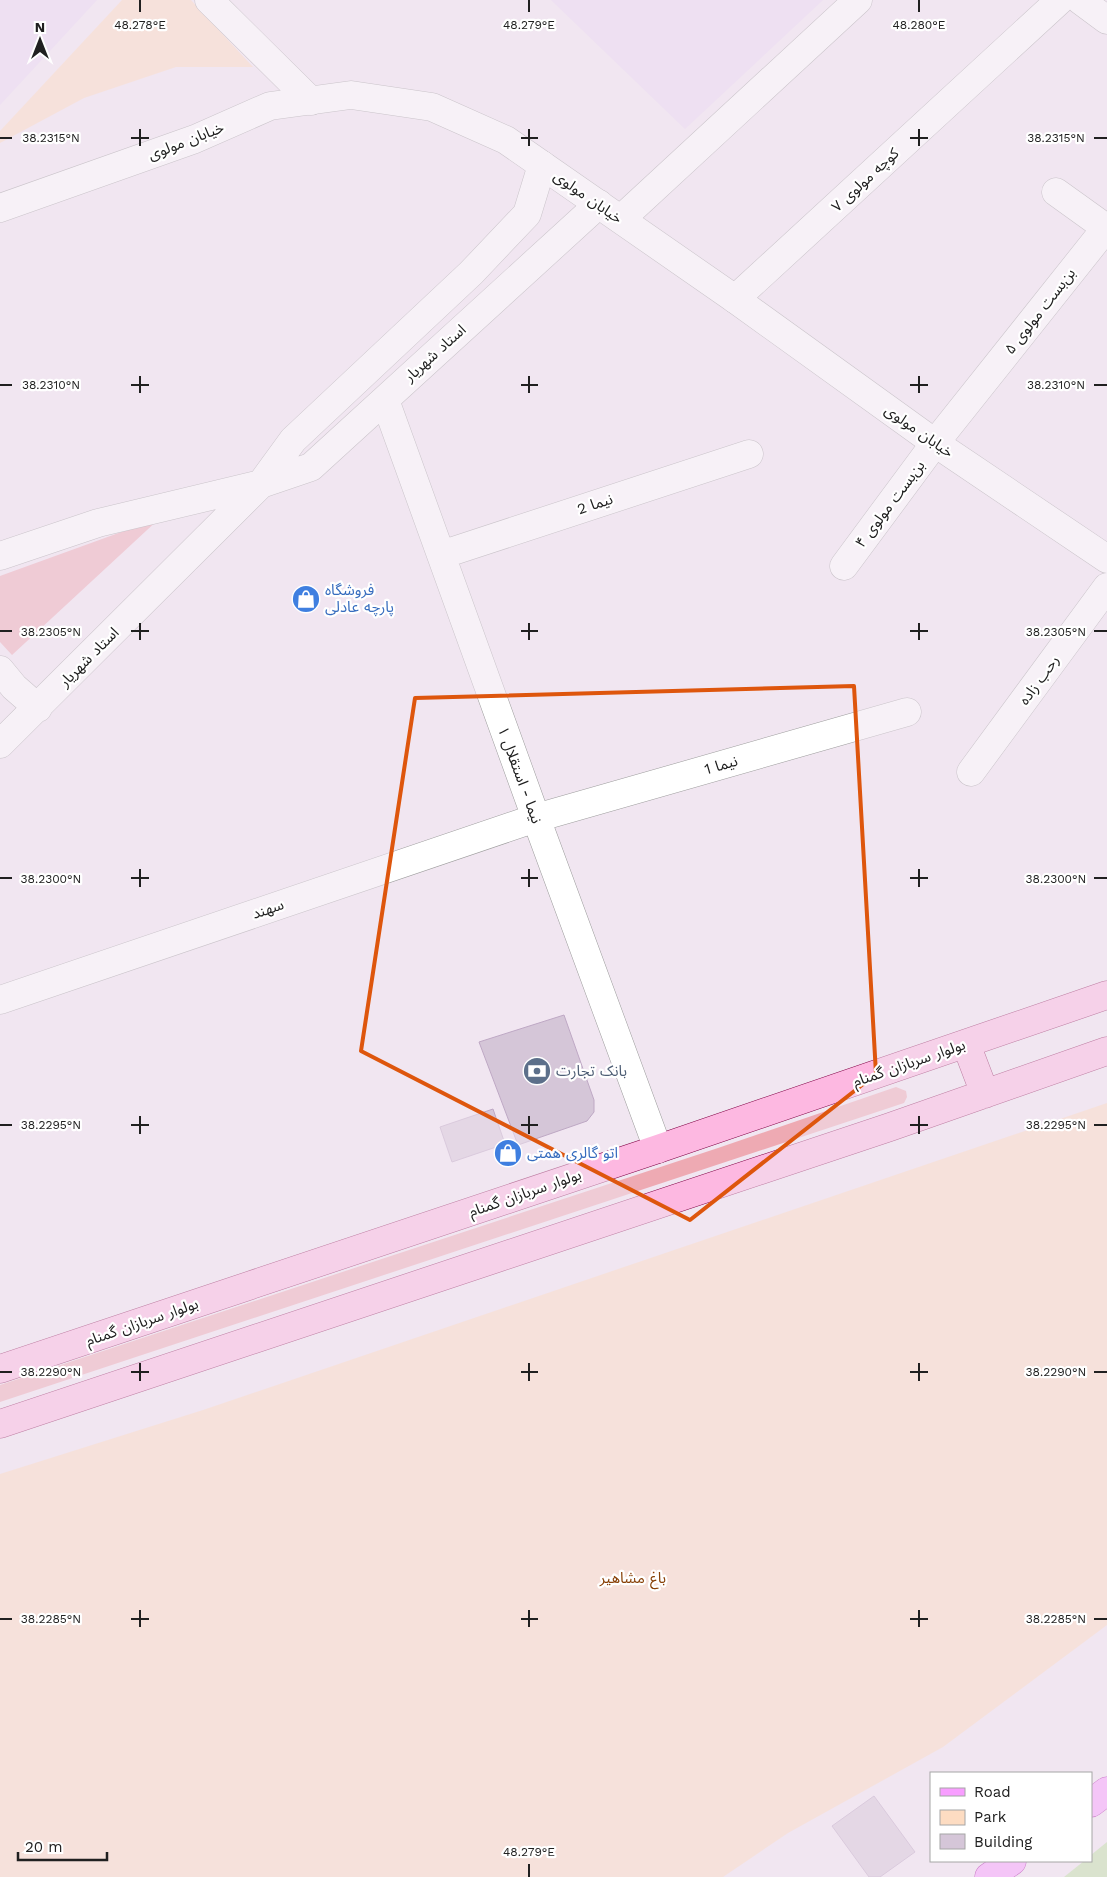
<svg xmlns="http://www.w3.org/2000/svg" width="1107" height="1877" font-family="'Work Sans','Noto Sans Arabic',sans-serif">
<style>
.military{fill:#ead9f3}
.grass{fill:#eeaab3}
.park{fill:#fddcc2}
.water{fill:#bee1a5}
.building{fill:#d5c6d8;stroke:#bea8c4}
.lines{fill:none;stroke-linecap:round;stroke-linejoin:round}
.minor-casing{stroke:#9d9d9d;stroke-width:29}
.tertiary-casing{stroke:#9d9d9d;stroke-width:29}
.secondary-casing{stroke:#7f0043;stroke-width:29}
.primary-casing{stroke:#9d0098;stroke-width:29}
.minor{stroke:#fff;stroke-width:28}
.tertiary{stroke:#fff;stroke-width:28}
.secondary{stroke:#fdb8e1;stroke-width:28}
.primary{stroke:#f89eff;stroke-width:28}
.marked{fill:none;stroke:#de560d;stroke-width:4;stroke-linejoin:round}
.ticks{fill:none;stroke:#202020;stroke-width:2}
.labels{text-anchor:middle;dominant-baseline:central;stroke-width:4.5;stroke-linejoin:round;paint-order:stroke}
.street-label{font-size:15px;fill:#202020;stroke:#fff}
.shop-label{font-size:15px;fill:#366cbe;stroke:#fff;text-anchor:start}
.service-label{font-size:15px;fill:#4e5e75;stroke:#fff;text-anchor:start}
.park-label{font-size:15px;fill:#873f05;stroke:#fff}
.ticks-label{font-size:12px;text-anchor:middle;fill:#202020;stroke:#fff;stroke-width:4.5;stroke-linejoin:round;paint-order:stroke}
</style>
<rect width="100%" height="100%" fill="#f1e6f1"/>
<path class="military" d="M0,0H97L0,105Z
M551,0H823L685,129Z"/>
<path class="grass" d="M160,518L12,655L0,642V576Z
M896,1087L906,1091L907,1097L904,1103L0,1402V1385L718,1148Z"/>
<path class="park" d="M122,0H191L253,67H176L84,98L0,143V131Z
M1107,1103V1625L943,1747L788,1833L723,1877H0V1474L203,1410Z"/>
<path class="water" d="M1107,1842V1877H1064L1084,1861H1091V1855Z"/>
<path class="building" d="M564,1015L594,1100V1112L587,1121L518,1145L479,1042Z
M493,1109L505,1144L452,1162L440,1127Z
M874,1796L915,1852L880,1877H869L832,1826Z"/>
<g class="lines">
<defs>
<path id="minor" d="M209,0L311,101
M1080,0L1107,20
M621,219L858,0
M735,299L1060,0
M385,400L536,818L658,1149
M441,555L749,454
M0,556L98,523L261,484L311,467L599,204
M844,566L935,443L1106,228L1056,192
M0,670L14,687L38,708
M0,744L261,484L293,440L471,273L527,214L542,165
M971,772L1107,587
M0,1000L536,818L907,712"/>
<path id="tertiary" d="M0,208L195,139L270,106L351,95L432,107L506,140L735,299L935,443L1107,559"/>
<path id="secondary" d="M966,1044L985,1094
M0,1369L658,1149L1107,995
M0,1424L890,1127L1107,1051"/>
<path id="primary" d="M1091,1803L1107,1791
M989,1877L1012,1861"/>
</defs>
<use href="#minor" class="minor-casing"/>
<use href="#tertiary" class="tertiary-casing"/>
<use href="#secondary" class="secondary-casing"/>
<use href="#primary" class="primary-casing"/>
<use href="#minor" class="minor"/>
<use href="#tertiary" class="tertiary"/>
<use href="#secondary" class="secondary"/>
<use href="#primary" class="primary"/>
</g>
<path d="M0 0H1107V1877H0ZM854,686L876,1074L690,1220L361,1051L415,698Z" fill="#f1e6f1" fill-opacity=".55" fill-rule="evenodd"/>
<path class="marked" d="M854,686L876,1074L690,1220L361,1051L415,698Z"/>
<path class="ticks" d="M140,0V12M529,0V12M919,0V12M140,129V146M529,129V146M919,129V146M0,138H12M131,138H149M521,138H538M910,138H928M1094,138H1107M140,376V393M529,376V393M919,376V393M0,385H12M131,385H149M521,385H538M910,385H928M1094,385H1107M140,623V640M529,623V640M919,623V640M0,631H12M131,631H149M521,631H538M910,631H928M1094,631H1107M140,869V887M529,869V887M919,869V887M0,878H12M131,878H149M521,878H538M910,878H928M1094,878H1107M140,1116V1134M529,1116V1134M919,1116V1134M0,1125H12M131,1125H149M521,1125H538M910,1125H928M1094,1125H1107M140,1363V1381M529,1363V1381M919,1363V1381M0,1372H12M131,1372H149M521,1372H538M910,1372H928M1094,1372H1107M140,1610V1627M529,1610V1627M919,1610V1627M0,1619H12M131,1619H149M521,1619H538M910,1619H928M1094,1619H1107M529,1864V1877"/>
<defs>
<symbol id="shop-disc" viewBox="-11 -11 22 22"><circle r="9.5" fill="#3f7fe0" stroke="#fff"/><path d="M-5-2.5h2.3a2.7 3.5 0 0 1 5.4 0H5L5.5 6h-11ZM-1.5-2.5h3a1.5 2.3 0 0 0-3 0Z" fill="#fff"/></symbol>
<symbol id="bank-disc" viewBox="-11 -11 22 22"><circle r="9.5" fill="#5c6f8a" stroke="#fff"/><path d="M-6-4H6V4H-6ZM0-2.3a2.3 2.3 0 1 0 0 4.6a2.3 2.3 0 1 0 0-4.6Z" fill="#fff"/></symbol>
</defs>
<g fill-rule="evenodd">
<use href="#shop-disc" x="290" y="583" width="32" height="32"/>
<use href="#bank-disc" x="521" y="1055" width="32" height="32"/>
<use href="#shop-disc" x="492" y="1137" width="32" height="32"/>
</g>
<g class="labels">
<g class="street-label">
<text transform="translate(186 141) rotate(-21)">خیابان مولوی</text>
<text transform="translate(865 180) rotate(-43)">کوچه مولوی ۷</text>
<text transform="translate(588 197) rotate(35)">خیابان مولوی</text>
<text transform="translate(1040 311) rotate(-52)">بن‌بست مولوی ۵</text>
<text transform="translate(435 353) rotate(-42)">استاد شهریار</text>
<text transform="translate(919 431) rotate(35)">خیابان مولوی</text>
<text transform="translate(595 504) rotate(-18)">نیما 2</text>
<text transform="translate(890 504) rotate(-53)">بن‌بست مولوی ۴</text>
<text transform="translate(89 657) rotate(-45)">استاد شهریار</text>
<text transform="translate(1039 680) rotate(-54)">رحب زاده</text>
<text transform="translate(721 765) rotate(-16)">نیما 1</text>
<text transform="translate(520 775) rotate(70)">نیما - استقلال ۱</text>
<text transform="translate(268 909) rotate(-19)">سهند</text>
<text transform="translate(909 1063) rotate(-19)">بولوار سربازان گمنام</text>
<text transform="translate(525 1193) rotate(-19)">بولوار سربازان گمنام</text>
<text transform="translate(142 1322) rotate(-19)">بولوار سربازان گمنام</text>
</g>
<g class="shop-label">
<text x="325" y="590">فروشگاه<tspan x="325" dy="17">پارچه عادلی</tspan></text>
<text x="527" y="1153">اتو گالری همتی</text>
</g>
<g class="service-label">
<text x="556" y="1071">بانک تجارت</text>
</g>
<g class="park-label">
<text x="633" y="1578">باغ مشاهیر</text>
</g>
</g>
<g class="ticks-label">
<text x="140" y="29">48.278°E</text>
<text x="529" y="29">48.279°E</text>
<text x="919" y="29">48.280°E</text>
<text x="51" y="142">38.2315°N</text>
<text x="1056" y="142">38.2315°N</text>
<text x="51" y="389">38.2310°N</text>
<text x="1056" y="389">38.2310°N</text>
<text x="51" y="636">38.2305°N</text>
<text x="1056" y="636">38.2305°N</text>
<text x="51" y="883">38.2300°N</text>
<text x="1056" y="883">38.2300°N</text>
<text x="51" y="1129">38.2295°N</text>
<text x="1056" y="1129">38.2295°N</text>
<text x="51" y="1376">38.2290°N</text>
<text x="1056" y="1376">38.2290°N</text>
<text x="51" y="1623">38.2285°N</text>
<text x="1056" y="1623">38.2285°N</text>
<text x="529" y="1856">48.279°E</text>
</g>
<rect x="930" y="1772" width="162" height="90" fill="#ffffff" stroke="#a6a6a6"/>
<rect x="940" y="1788" width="25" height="8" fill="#f89eff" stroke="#a6a6a6"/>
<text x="974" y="1797" font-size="15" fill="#202020">Road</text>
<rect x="940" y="1810" width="25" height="15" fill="#fddcc2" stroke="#a6a6a6"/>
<text x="974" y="1822" font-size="15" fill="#202020">Park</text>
<rect x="940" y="1834" width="25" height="15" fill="#d5c6d8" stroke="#a6a6a6"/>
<text x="974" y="1847" font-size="15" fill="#202020">Building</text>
<g transform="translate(40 40)" stroke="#ffffff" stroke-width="4" paint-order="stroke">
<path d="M0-4L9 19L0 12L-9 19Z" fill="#202020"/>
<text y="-8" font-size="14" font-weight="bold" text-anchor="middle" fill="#202020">N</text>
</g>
<path d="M18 1852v8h89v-8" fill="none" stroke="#202020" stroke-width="2.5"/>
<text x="25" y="1852" font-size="15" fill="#202020" stroke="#ffffff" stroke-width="4" paint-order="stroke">20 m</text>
</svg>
